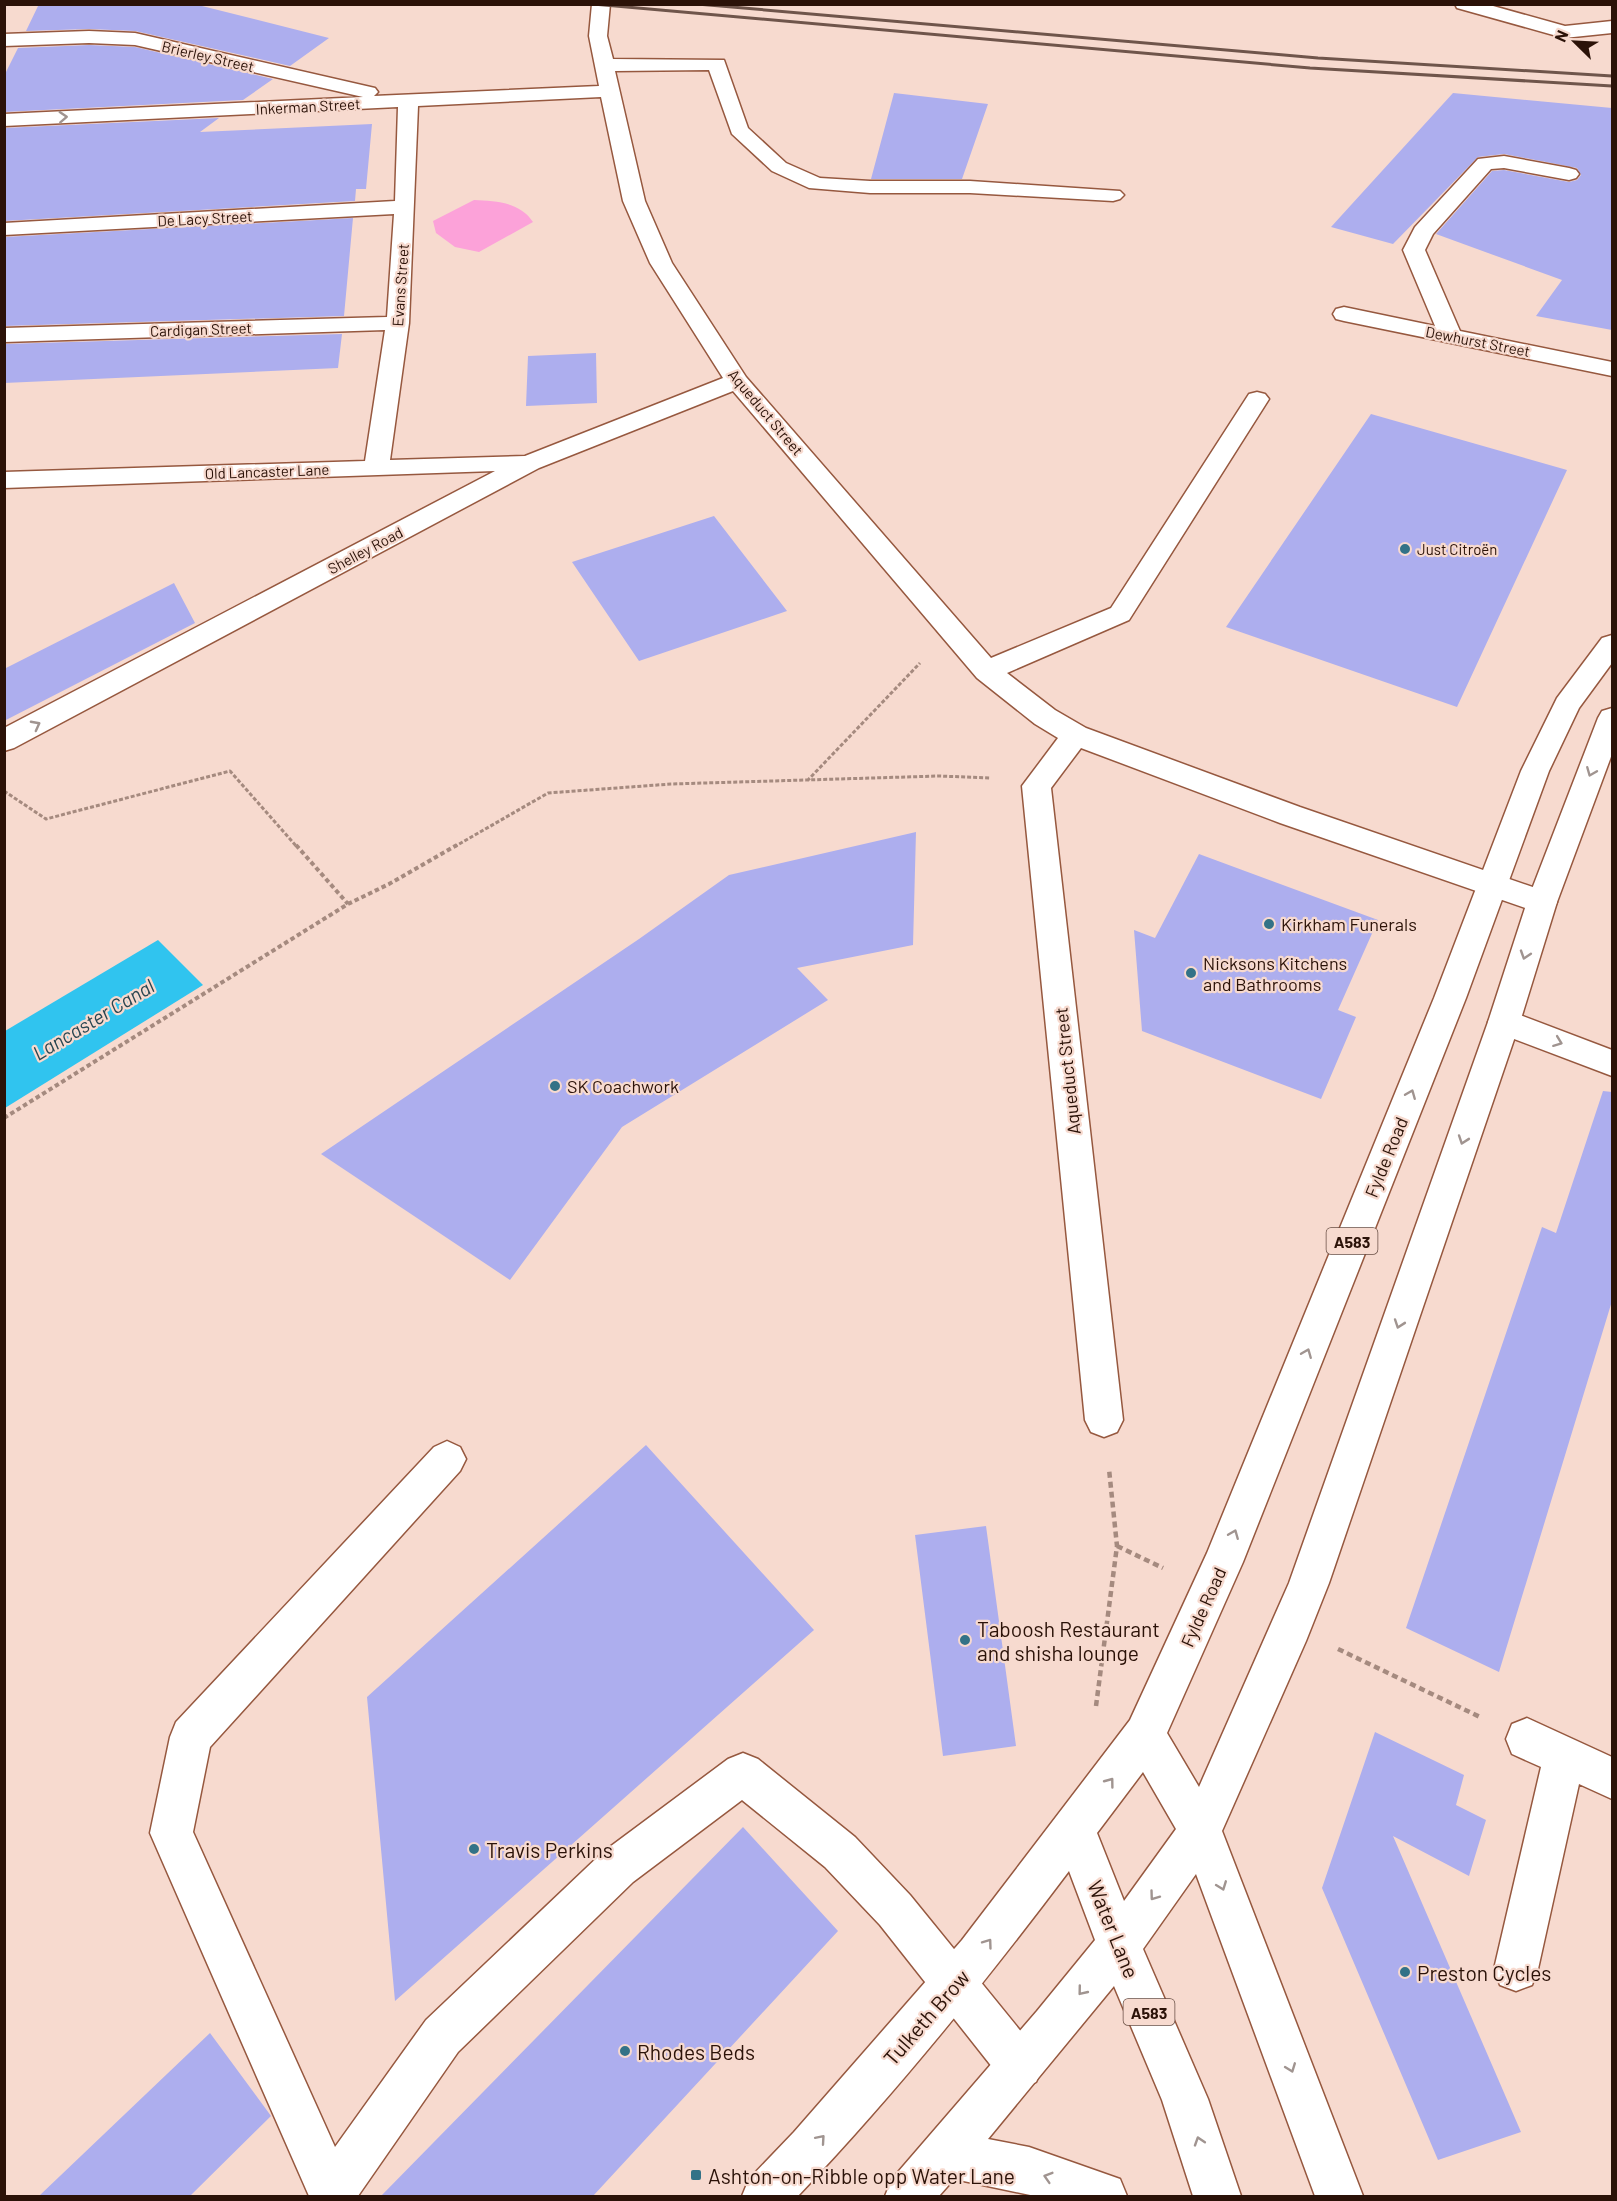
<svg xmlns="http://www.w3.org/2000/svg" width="1617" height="2201" font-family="Barlow,sans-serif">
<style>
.green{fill:#fca2d9}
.water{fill:#30c4ef}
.building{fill:#adaeee}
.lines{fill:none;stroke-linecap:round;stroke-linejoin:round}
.minor-casing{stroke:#96583f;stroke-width:3}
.major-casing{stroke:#96583f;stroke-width:3}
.path-far2{stroke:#a58a7f;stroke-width:3;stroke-dasharray:4 2;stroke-linecap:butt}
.path-far1{stroke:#a58a7f;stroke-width:4;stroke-dasharray:4.5 3;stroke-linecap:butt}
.path{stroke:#a58a7f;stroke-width:4.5;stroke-dasharray:6 4;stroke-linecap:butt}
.minor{fill:#fff;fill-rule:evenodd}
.major{fill:#fff;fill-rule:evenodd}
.rail{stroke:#6f554b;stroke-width:3}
.oneway{stroke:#a09490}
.poi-dot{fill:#337287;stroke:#f7dacf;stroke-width:2}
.labels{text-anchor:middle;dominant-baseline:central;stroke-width:4.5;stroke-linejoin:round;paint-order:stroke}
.far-street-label{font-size:15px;fill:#2b1208;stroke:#f7dacf}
.far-poi-label{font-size:15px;fill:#2b1208;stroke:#f7dacf;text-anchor:start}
.shield{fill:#f7dacf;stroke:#684e44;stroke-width:1.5}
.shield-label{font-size:16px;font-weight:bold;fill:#2b1208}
.poi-label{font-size:18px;fill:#2b1208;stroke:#f7dacf;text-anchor:start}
.street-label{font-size:18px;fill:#2b1208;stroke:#f7dacf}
.water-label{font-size:20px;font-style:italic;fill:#294651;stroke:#f7dacf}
.near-poi-label{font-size:21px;fill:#2b1208;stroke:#f7dacf;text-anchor:start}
.near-street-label{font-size:21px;fill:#2b1208;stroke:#f7dacf}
</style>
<rect width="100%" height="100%" fill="#f7dacf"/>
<path class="green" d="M474,200C496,201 520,202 533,222L479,252L455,247L436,233L433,221Z"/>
<path class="water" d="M158,940L203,985L5,1108V1031Z"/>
<path class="building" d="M39,4H194L329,38L290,66L135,31L89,29L26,31Z
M89,45L135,47L273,79L243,100L4,112V76L18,48Z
M894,93L988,104L962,179H871Z
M1453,93L1612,108V330L1536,316L1562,280L1436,234L1492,171L1504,170L1569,182L1577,180L1581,175L1577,168L1504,154L1478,157L1393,244L1331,227Z
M219,118L200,132L372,124L366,189H356L355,201L4,221V128Z
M353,218L344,316L4,326V237Z
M342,334L338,368L4,383V344Z
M596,353L597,403L526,406L528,356Z
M1371,414L1567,470L1457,707L1226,627Z
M714,516L787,611L639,661L572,562Z
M174,583L195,623L4,721V669Z
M916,832L913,945L797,968L828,1000L622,1127L510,1280L321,1154L639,939L729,875Z
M1199,854L1378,920L1338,1010L1356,1017L1321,1099L1142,1031L1134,930L1155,938Z
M1603,1091L1612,1092V1301L1499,1672L1406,1628L1542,1227L1556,1233Z
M646,1445L814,1630L395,2001L367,1697Z
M986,1526L1016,1746L943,1756L915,1535Z
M1375,1732L1464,1775L1456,1805L1486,1820L1469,1876L1393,1836L1521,2132L1438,2160L1322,1888Z
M743,1827L838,1931L593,2196H381Z
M210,2033L271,2116L190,2196H39Z"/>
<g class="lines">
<defs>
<path id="minor" d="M592,4H610L607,36L613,59L724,60L748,128L786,163L820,178L870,181H970L1120,191L1124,195L1120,199L1113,201L970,193H870L809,188L772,171L732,134L709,70L615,71L645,201L672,263L746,377L991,658L1111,608L1249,394L1257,392L1265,394L1269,399L1129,620L1007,673L1055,710L1086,728L1300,807L1553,894L1557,902L1553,910L1542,913L1531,910L1280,823L1081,748L1051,788L1123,1420L1117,1432L1104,1437L1091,1432L1085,1420L1022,786L1058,738L1035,724L977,678L733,391L539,468L14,748L4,751V728L495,471L4,488V472L365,461L385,330L4,342V328L387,317L394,214L4,235V223L395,201L398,107L4,126V114L363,97L135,45L89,43L4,46V34L89,31L135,33L375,88L378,92L374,96L599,86L589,36ZM601,97L623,201L650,263L723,378L525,456L390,460L409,323L418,106Z
M1455,4H1486L1565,26L1612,21V33L1564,38L1457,8Z
M1504,156L1569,168L1576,170L1579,174L1576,178L1569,180L1504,168L1491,169L1433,234L1425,250L1460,331L1612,362V376L1344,321L1336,319L1333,314L1336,309L1344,307L1435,326L1403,250L1415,227L1478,159Z
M1504,1009L1612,1050V1076L1493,1031L1488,1022L1493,1013Z
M447,1441L460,1447L466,1459L460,1471L210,1747L193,1832L335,2147L426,2020L603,1852L728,1759L743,1753L758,1759L855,1837L910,1895L1036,2050L1043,2066L1036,2082L1020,2089L1004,2082L880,1925L825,1867L742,1800L633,1882L458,2052L358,2196H309L150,1833L170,1737L176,1722L434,1447Z
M1527,1718L1612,1757V1799L1579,1784L1538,1969L1532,1985L1516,1991L1500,1985L1494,1969L1541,1767L1512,1754L1506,1739L1512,1724Z"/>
<path id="major" d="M1612,635V663L1579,708L1549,771L1466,998L1243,1562L1167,1733L1199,1787L1289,1583L1488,1022L1527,902L1598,718L1602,711L1612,708V754L1557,902L1520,1022L1329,1583L1306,1641L1222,1831L1363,2196H1315L1196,1874L1143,1949L1208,2099L1241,2196H1193L1162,2100L1114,1986L988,2139L1029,2147L1120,2179L1127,2196H1035L954,2179L939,2196H885L892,2179L1037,2011L1095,1940L1069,1871C984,1984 895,2094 798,2196H742L749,2179L794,2132L962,1940L1130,1720L1207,1553L1434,998L1521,771L1557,698L1602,638ZM1143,1772L1176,1829L1124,1901L1097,1833Z"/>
</defs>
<use href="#minor" class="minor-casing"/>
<use href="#major" class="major-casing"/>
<path class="path-far2" d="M807,781L920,663
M4,791L46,819L230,771L297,847
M454,847L548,793L671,784L939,776L991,778"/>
<path class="path-far1" d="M296,845L348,904
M4,1118L348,904L389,884L457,845"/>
<path class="path" d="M1117,1546L1163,1568
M1338,1649L1480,1717
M1096,1706L1117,1546L1109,1469"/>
<use href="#minor" class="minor"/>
<use href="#major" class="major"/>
<path class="rail" d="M593,4L1310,68L1612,86
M697,4L1318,58L1612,76"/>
</g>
<defs><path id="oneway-chevron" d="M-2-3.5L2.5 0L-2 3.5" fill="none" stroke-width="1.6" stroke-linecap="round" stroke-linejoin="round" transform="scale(1.5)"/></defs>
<g class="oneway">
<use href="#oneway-chevron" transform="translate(63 117) rotate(-3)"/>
<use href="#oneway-chevron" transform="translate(36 725) rotate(-28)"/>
<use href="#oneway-chevron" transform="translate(1591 772) rotate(112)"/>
<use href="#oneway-chevron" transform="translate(1525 955) rotate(108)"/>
<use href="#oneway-chevron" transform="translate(1558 1042) rotate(21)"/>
<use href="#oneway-chevron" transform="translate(1411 1094) rotate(-68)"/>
<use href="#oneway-chevron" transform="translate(1463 1140) rotate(109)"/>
<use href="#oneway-chevron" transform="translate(1399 1324) rotate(109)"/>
<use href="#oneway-chevron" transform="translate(1307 1353) rotate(-68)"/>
<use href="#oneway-chevron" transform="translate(1234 1534) rotate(-68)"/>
<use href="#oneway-chevron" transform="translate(1110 1782) rotate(-53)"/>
<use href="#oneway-chevron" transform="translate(1222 1886) rotate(69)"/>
<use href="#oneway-chevron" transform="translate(1154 1896) rotate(126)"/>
<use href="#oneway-chevron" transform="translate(988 1943) rotate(-54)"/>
<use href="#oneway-chevron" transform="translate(1082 1991) rotate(129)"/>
<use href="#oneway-chevron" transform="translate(1291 2068) rotate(69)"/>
<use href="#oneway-chevron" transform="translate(821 2139) rotate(-49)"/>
<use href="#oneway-chevron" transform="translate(1199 2141) rotate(-108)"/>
<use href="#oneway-chevron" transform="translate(1048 2177) rotate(-163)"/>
</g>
<g class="poi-dot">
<circle cx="1405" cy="549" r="6"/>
<circle cx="1269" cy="924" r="6"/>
<circle cx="1191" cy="973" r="6"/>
<circle cx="555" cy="1086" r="6"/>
<circle cx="965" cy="1640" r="6"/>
<circle cx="474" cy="1849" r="6"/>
<circle cx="1405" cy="1972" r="6"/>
<circle cx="625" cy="2051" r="6"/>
<rect x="690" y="2169" width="12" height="12" rx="3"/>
</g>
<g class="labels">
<g class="far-street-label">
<text transform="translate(208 56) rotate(13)">Brierley Street</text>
<text transform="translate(308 106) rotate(-3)">Inkerman Street</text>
<text transform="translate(205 218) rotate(-3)">De Lacy Street</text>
<text transform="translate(400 285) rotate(-86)">Evans Street</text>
<text transform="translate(201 329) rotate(-2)">Cardigan Street</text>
<text transform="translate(1478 341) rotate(11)">Dewhurst Street</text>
<text transform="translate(766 412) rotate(50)">Aqueduct Street</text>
<text transform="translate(267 471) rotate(-2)">Old Lancaster Lane</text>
<text transform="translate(365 550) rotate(-28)">Shelley Road</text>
</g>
<g class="far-poi-label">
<text x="1417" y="549">Just Citroën</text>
</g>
<g class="shield">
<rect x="1326.5" y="1228" width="51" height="26" rx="4.5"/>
<rect x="1123.5" y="1999" width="51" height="26" rx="4.5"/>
</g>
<g class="shield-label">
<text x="1352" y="1241">A583</text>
<text x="1149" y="2012">A583</text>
</g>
<g class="poi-label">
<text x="1281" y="924">Kirkham Funerals</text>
<text x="1203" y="963">Nicksons Kitchens<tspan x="1203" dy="21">and Bathrooms</tspan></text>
<text x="567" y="1086">SK Coachwork</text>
</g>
<g class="street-label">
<text transform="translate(1067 1071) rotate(-96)">Aqueduct Street</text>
<text transform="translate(1386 1157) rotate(-68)">Fylde Road</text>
<text transform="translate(1203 1607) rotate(-66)">Fylde Road</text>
</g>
<g class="water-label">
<text transform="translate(93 1019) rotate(-31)">Lancaster Canal</text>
</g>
<g class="near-poi-label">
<text x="977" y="1628">Taboosh Restaurant<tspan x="977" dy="24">and shisha lounge</tspan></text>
<text x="486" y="1849">Travis Perkins</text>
<text x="1417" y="1972">Preston Cycles</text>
<text x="637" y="2051">Rhodes Beds</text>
<text x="708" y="2175">Ashton-on-Ribble opp Water Lane</text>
</g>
<g class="near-street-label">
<text transform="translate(1114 1929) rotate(68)">Water Lane</text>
<text transform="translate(926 2017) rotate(-49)">Tulketh Brow</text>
</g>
</g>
<rect width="1617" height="2201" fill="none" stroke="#2b1208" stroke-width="12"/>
<g transform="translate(1575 42) rotate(294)" stroke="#f7dacf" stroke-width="4.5" paint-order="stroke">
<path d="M0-4.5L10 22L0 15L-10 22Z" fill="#2b1208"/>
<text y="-9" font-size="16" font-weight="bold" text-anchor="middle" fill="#2b1208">N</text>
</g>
</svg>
